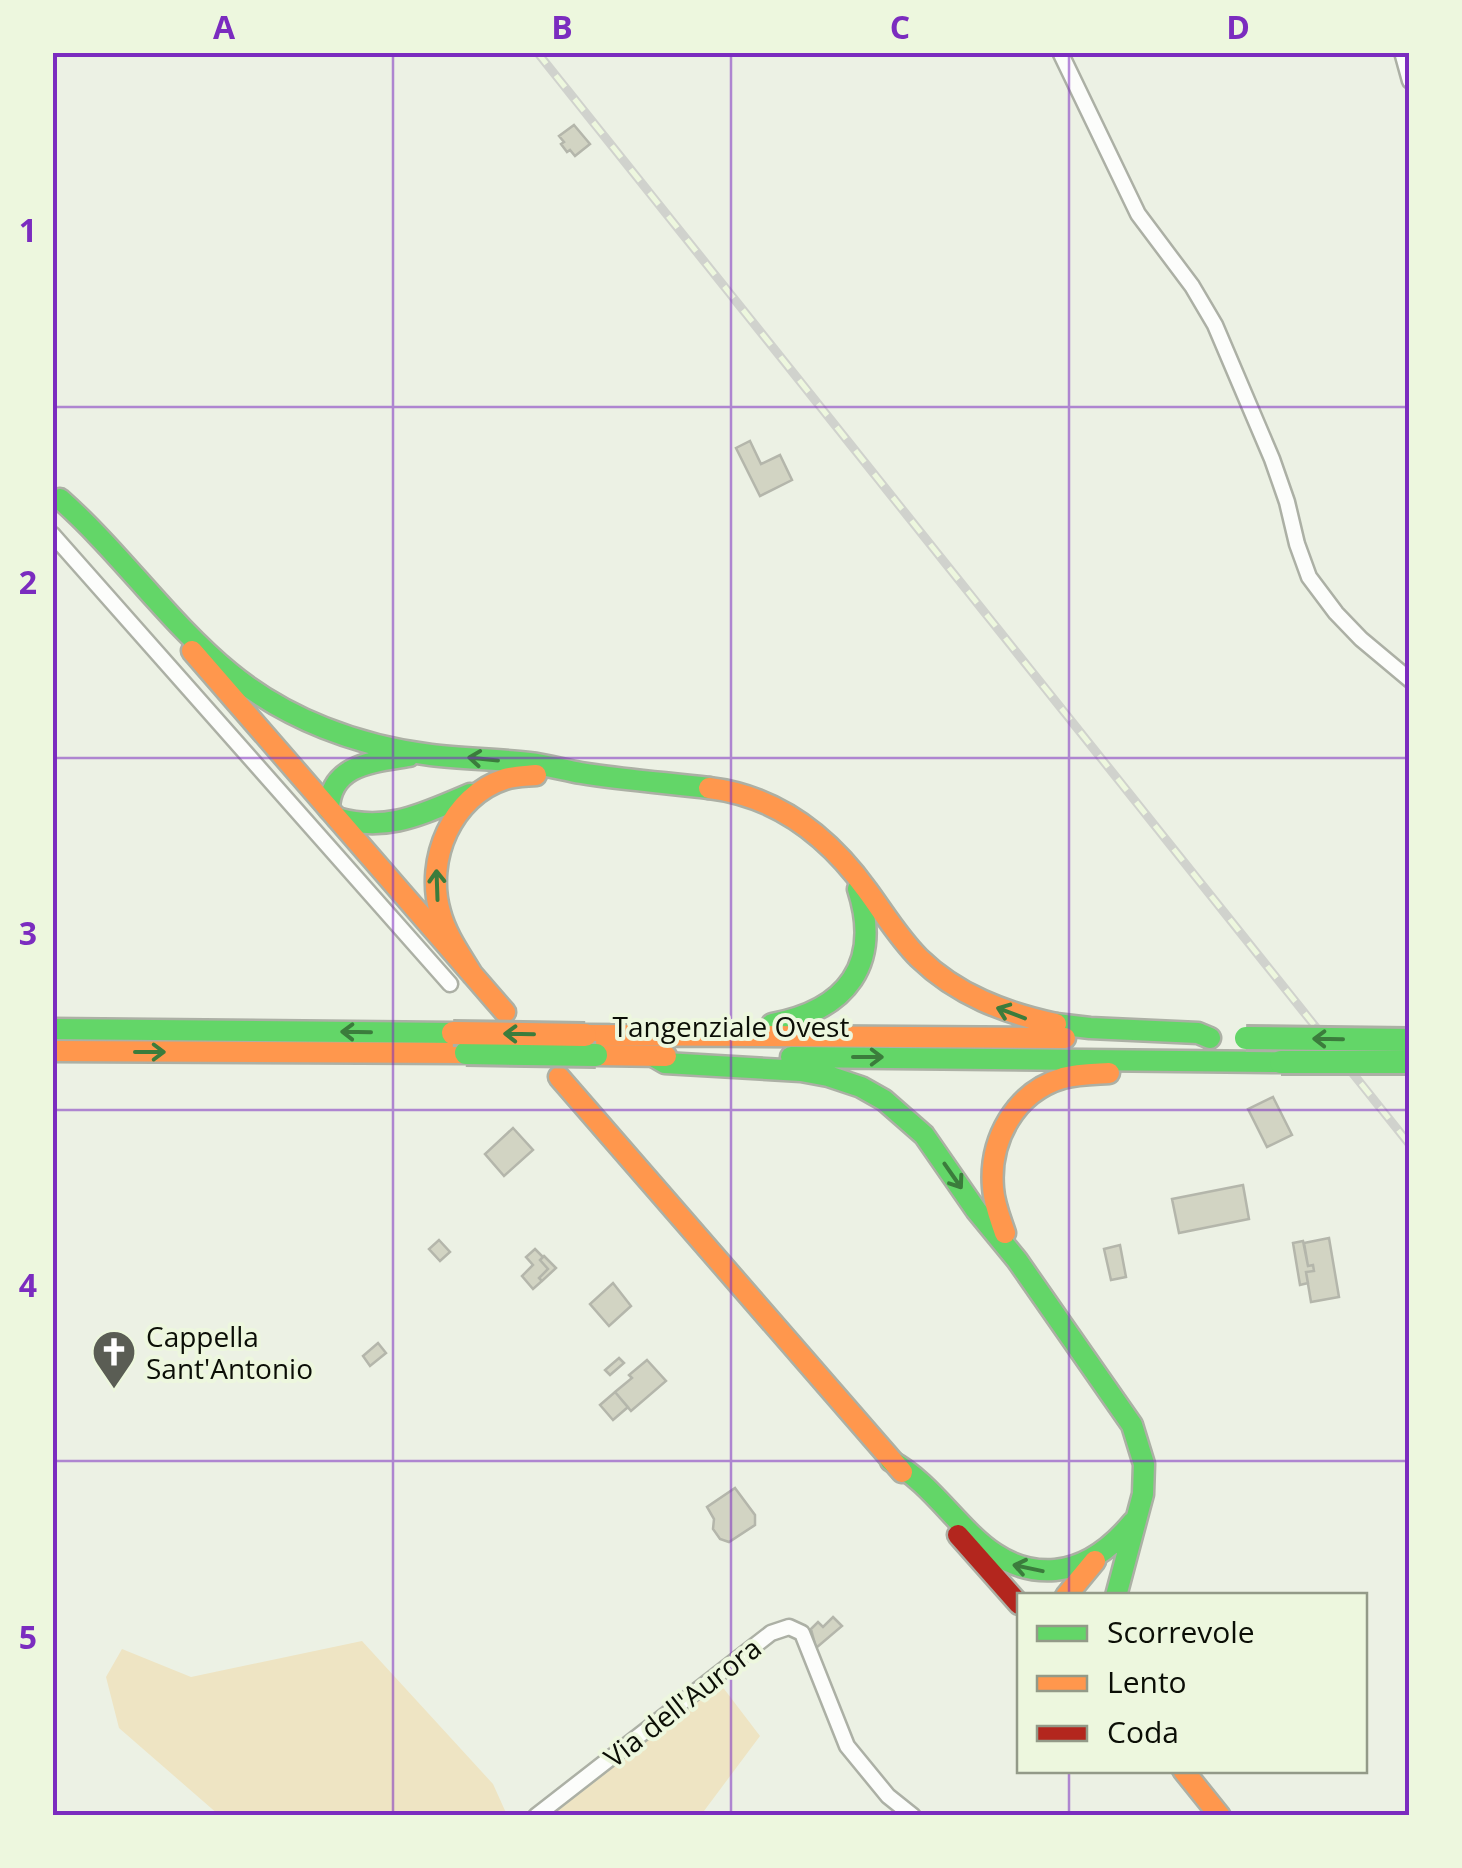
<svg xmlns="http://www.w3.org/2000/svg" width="1462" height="1868" font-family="'Open Sans',sans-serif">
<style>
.green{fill:#eee4c3}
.building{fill:#d2d4c3;stroke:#b4b6ab;stroke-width:2.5}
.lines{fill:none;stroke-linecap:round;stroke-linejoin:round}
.street-casing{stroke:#acb0a5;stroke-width:19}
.fast-casing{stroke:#acb0a5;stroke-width:25}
.slow-casing{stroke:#acb0a5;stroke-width:25}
.jam-casing{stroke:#acb0a5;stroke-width:25}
.street{stroke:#fcfdfb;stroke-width:14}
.fast{stroke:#63d668;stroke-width:20}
.slow{stroke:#ff974d;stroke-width:20}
.jam{stroke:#b3261e;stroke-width:20}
.rail-casing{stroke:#d0d2cd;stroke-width:9}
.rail{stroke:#edf7de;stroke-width:5;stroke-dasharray:15;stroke-linecap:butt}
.fast-bridge-casing{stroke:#acb0a5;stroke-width:28;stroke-linecap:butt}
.slow-bridge-casing{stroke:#acb0a5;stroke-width:28;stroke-linecap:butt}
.fast-bridge{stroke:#63d668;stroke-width:22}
.slow-bridge{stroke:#ff974d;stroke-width:22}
.oneway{stroke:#3b7c3c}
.grid{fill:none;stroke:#7b2cbf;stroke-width:2.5;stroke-opacity:0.55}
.labels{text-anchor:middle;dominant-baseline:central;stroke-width:8;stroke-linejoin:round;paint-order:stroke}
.street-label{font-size:28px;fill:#0b0e06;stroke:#edf7de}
.poi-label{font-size:28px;fill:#0b0e06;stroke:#edf7de;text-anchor:start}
.neatline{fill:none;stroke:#7b2cbf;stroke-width:4}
.grid-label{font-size:32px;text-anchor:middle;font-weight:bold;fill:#7b2cbf}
</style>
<rect width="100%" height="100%" fill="#ecf1e4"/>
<path class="green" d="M362,1641L493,1784L507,1815H219L119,1728L106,1677L122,1649L191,1677Z
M715,1677L760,1736L701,1815L536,1816Z"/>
<path class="building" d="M574,125L590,144L575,156L570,150L567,152L561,144L564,142L559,136Z
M750,441L761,464L780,455L792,480L760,496L736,448Z
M1273,1097L1292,1135L1267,1147L1248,1109Z
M513,1128L533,1150L504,1176L485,1154Z
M1243,1185L1249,1219L1179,1233L1172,1199Z
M1329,1238L1339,1297L1311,1302L1306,1272L1314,1271L1313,1265L1308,1266L1304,1243Z
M439,1240L450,1252L440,1261L429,1249Z
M1303,1241L1308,1266L1313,1265L1314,1271L1306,1272L1308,1283L1300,1285L1293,1243Z
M1120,1245L1126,1277L1111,1280L1104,1249Z
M535,1249L543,1257L540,1260L548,1269L539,1278L542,1281L533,1289L522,1276L533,1265L526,1257Z
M544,1256L556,1268L542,1281L539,1278L548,1269L540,1260Z
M613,1283L631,1306L609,1326L590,1304Z
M378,1343L386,1353L370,1366L363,1356Z
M619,1358L624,1363L610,1375L605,1370Z
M647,1360L666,1381L631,1411L615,1392L632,1378L629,1375Z
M615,1392L628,1407L613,1420L600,1405Z
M735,1488L755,1515V1525L729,1542L720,1539L713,1529L714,1519L707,1507Z
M833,1617L842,1626L816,1648L811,1629L818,1622L823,1627Z"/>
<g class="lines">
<defs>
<path id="street" d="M1060,52L1138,214L1192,286L1215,325L1272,459L1287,502L1297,544L1309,577L1336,613L1361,639L1410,680
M1402,52L1410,81
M52,534L450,984
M536,1816L771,1633L789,1627L802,1633L847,1746L888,1796L913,1816"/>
<path id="fast" d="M60,499C121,553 167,621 230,673C286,719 358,746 431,755C463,759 496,759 529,763C547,765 564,770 581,773C624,780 667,783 709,788
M329,809C330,764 374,762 409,756
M337,818C388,833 424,813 470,794
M772,1024C847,1010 882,964 858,889
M1056,1024L1090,1028L1198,1033L1210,1038
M52,1029L453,1033
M653,1056L665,1063L801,1071L828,1076L861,1087L884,1100L924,1135L976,1210L1017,1260L1132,1425L1144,1464L1143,1494L1116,1596
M791,1057L1281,1062
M891,1461C951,1493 978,1576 1055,1570C1088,1567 1113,1546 1133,1522"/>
<path id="slow" d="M192,651L505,1012
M709,788C777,796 828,836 867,890C884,913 898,937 919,958C957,995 1005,1013 1056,1024
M472,974C460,954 446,935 440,912C425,859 452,796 505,779C515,776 526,776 536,775
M585,1035L1065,1038
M52,1051L466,1053
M596,1055L666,1056
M559,1077L902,1472
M1005,1233C1000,1218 994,1204 993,1188C989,1140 1015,1092 1063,1078C1078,1074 1093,1074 1109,1073
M1066,1596L1095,1561
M1183,1770L1220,1816"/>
<path id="jam" d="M958,1535L1019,1604"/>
</defs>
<use href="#street" class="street-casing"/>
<use href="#fast" class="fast-casing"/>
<use href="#slow" class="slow-casing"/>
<use href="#jam" class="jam-casing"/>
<use href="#street" class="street"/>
<use href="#fast" class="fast"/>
<use href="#slow" class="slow"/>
<use href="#jam" class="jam"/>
<defs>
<path id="rail" d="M537,52L1410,1145"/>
</defs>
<use href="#rail" class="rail-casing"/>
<use href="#rail" class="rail"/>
<defs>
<path id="fast-bridge" d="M1246,1038L1409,1040
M466,1053L596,1055
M1281,1062H1410"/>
<path id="slow-bridge" d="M453,1033L585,1035"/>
</defs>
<use href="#fast-bridge" class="fast-bridge-casing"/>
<use href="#slow-bridge" class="slow-bridge-casing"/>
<use href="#fast-bridge" class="fast-bridge"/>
<use href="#slow-bridge" class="slow-bridge"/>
</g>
<defs><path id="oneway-shaft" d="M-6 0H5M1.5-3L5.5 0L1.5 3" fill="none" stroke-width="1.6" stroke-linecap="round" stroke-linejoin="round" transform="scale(2.5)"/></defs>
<g class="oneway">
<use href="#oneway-shaft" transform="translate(483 759) rotate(-174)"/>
<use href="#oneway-shaft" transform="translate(437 885) rotate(-92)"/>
<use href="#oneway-shaft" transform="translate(1011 1013) rotate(-159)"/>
<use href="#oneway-shaft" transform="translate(356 1032) rotate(-179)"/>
<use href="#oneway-shaft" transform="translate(519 1034) rotate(-179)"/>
<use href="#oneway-shaft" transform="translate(1328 1039) rotate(-179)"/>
<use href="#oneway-shaft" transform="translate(150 1052)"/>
<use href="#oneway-shaft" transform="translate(868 1057)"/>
<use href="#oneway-shaft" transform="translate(953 1176) rotate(55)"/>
<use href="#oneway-shaft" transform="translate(1028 1568) rotate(-168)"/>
</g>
<path class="grid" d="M393,52V1816M731,52V1816M1069,52V1596M52,407H1410M52,758H1410M52,1110H1410M52,1461H1410M1069,1770V1816"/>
<defs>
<symbol id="church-pin" viewBox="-11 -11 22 30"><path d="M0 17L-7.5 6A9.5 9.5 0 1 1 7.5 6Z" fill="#5a5d54" stroke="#edf7de"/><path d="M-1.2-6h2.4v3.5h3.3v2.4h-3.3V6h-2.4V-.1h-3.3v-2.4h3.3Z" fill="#fff"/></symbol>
</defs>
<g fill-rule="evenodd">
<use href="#church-pin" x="89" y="1327" width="50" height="68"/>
</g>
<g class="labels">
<g class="street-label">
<text x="731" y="1026">Tangenziale Ovest</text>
<text transform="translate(682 1702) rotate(-38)">Via dell'Aurora</text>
</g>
<g class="poi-label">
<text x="146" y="1336">Cappella<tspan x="146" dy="32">Sant'Antonio</tspan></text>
</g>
</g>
<rect width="1462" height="1868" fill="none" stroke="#edf7de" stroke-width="110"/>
<rect x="1017" y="1593" width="350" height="180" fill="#edf7de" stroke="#939a88" stroke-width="2.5"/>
<rect x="1037" y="1626" width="50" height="15" fill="#63d668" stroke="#939a88" stroke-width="2.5"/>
<text x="1107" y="1643" font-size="30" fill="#0b0e06">Scorrevole</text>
<rect x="1037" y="1676" width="50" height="15" fill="#ff974d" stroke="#939a88" stroke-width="2.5"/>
<text x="1107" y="1693" font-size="30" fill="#0b0e06">Lento</text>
<rect x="1037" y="1726" width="50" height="15" fill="#b3261e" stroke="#939a88" stroke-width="2.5"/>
<text x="1107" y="1743" font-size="30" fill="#0b0e06">Coda</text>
<rect x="55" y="55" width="1352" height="1758" class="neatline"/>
<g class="grid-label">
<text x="224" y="39">A</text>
<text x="562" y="39">B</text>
<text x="900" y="39">C</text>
<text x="1238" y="39">D</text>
<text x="28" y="242">1</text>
<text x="28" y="594">2</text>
<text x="28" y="945">3</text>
<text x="28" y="1297">4</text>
<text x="28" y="1649">5</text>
</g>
</svg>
